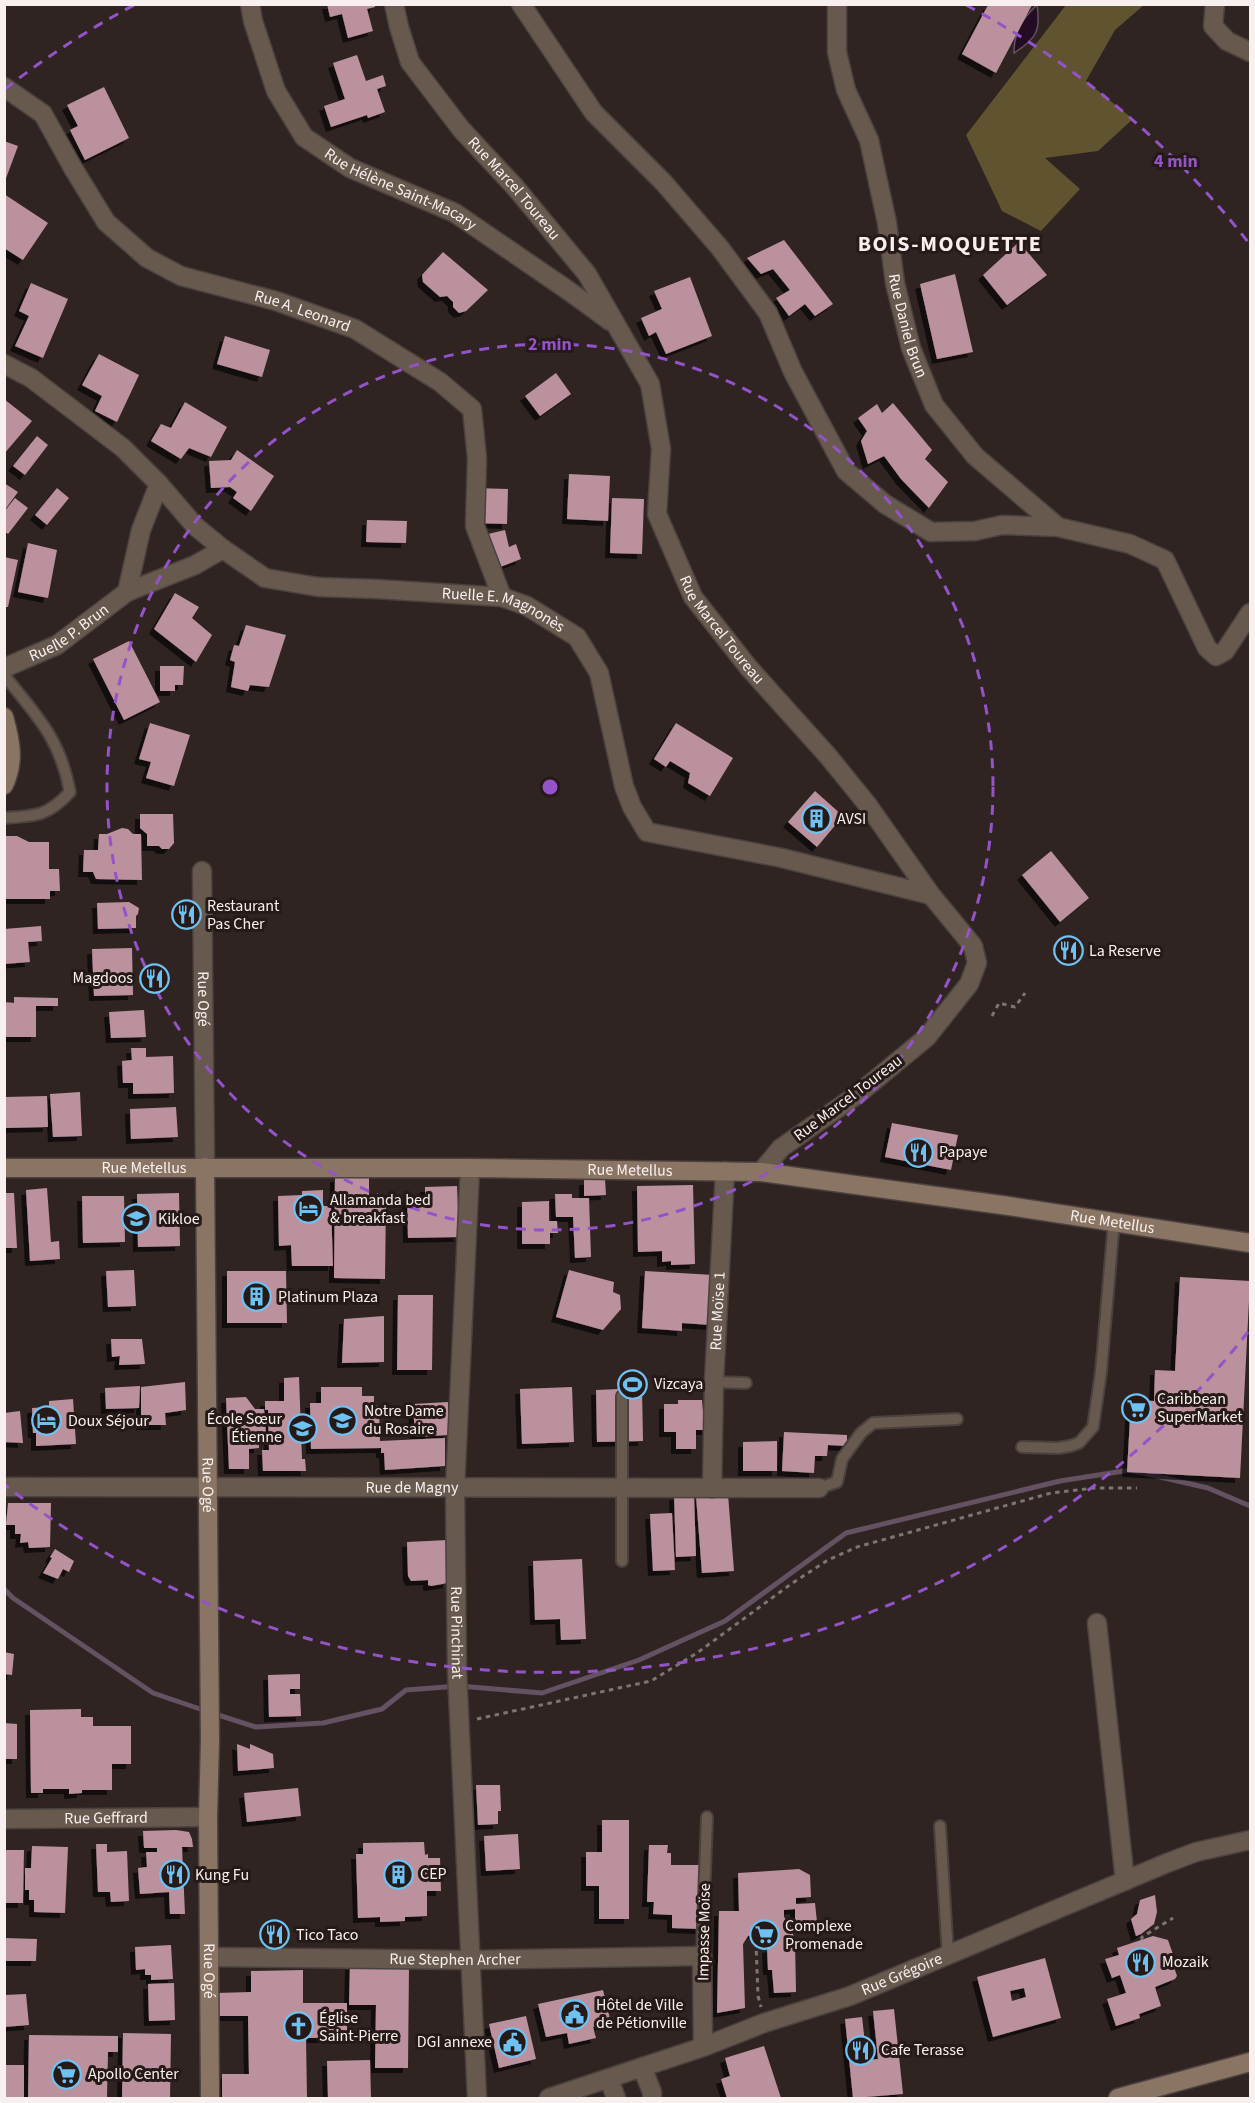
<svg xmlns="http://www.w3.org/2000/svg" width="1255" height="2103" font-family="'Source Sans 3',sans-serif">
<style>
.forest{fill:#60532f}
.water{fill:#240d24;stroke:#645161;stroke-width:1.5}
.lines{fill:none;stroke-linecap:round;stroke-linejoin:round}
.stream{stroke:#645161;stroke-width:5}
.building{fill:#bc919e;fill-rule:evenodd;filter:url(#shadow)}
.lane-casing{stroke:#4b413f;stroke-width:14}
.street-casing{stroke:#4b413f;stroke-width:21}
.secondary-casing{stroke:#4b413f;stroke-width:21}
.path{stroke:#7e7472;stroke-width:3;stroke-dasharray:4.5 4.5;stroke-linecap:butt}
.lane{stroke:#67594e;stroke-width:10}
.street{stroke:#67594e;stroke-width:18}
.secondary{stroke:#8a7463;stroke-width:18}
.ring{fill:none;stroke:#9453c8;stroke-width:3;stroke-dasharray:10 8}
.labels{text-anchor:middle;dominant-baseline:central;stroke-width:6;stroke-linejoin:round;paint-order:stroke}
.street-label{font-size:16px;fill:#f8f0ee;stroke:#261a18}
.poi-label{font-size:16px;fill:#f8f0ee;stroke:#261a18;text-anchor:start}
.district-label{font-size:22px;font-weight:bold;letter-spacing:1.5px;fill:#f8f0ee;stroke:#261a18}
.centre{fill:#9453c8;stroke:#261a18;stroke-width:3}
.ring-label{font-size:18px;text-anchor:middle;font-weight:bold;fill:#9453c8;stroke:#261a18;stroke-width:6;stroke-linejoin:round;paint-order:stroke}
</style>
<defs>
<filter id="shadow"><feDropShadow dx="-5" dy="5" stdDeviation="0" flood-color="#0009"/></filter>
</defs>
<rect width="100%" height="100%" fill="#2f2422"/>
<path class="forest" d="M1066,5H1144L1115,30L1086,81L1133,119L1098,151L1045,158L1080,189L1041,231L1002,211L966,135Z"/>
<path class="water" d="M1037,5C1041,31 1036,39 1014,53C1014,32 1022,19 1037,5Z"/>
<g class="lines">
<path class="stream" d="M4,1589L13,1598L153,1693L206,1711
M215,1714L256,1727L323,1723L382,1709L406,1690L459,1686L542,1693L639,1660L725,1621L846,1533L1060,1481L1130,1470L1208,1488L1250,1506"/>
</g>
<path class="building" d="M327,4H375V7L367,9L373,31L348,38L342,14L330,17Z
M988,5H1032L996,73L962,54Z
M357,55L366,81L383,75L386,86L377,89L385,112L368,118L367,115L331,127L324,106L345,99L333,63Z
M104,87L129,138L85,160L70,130L78,126L67,105Z
M4,141L18,146L5,181H4Z
M4,194L48,223L23,260L4,248Z
M784,240L833,304L815,316L805,304L789,316L776,298L790,290L773,269L761,274L747,258Z
M1019,242L1047,275L1007,305L983,275Z
M443,252L488,290L466,311L459,313L453,307V302L447,296L440,297L423,282L422,275Z
M955,274L973,352L937,359L920,284Z
M690,277L712,336L666,354L656,332L649,336L641,318L662,309L654,291Z
M31,283L68,299L43,358L15,346L29,316L19,311Z
M225,336L270,350L262,377L217,364Z
M99,354L139,375L117,422L95,411L102,396L82,385Z
M556,373L571,394L540,416L525,396Z
M4,399L32,421L4,454Z
M185,402L227,427L211,457L189,448L181,459L151,441L161,424L171,428Z
M893,403L932,450L925,459L948,482L929,508L901,479L884,456L868,464L861,441L867,431L858,418L877,404L882,413Z
M37,436L48,445L25,475L13,466Z
M237,450L274,476L251,511L233,498L237,492L230,487L211,488L209,461L231,460Z
M569,474L610,476L608,521L567,519Z
M4,483L18,492L4,511Z
M57,488L69,498L47,525L35,515Z
M474,488L508,489L507,524L473,523Z
M15,498L28,508L8,534L4,531V512Z
M612,498L644,499L642,554L610,553Z
M367,520L407,521L406,543L366,542Z
M505,530L509,547L516,544L521,559L492,570V553L488,534Z
M28,543L57,550L48,598L18,592Z
M4,557L18,560L8,607H4Z
M175,593L199,607L192,618L212,635L196,662L154,629Z
M246,625L286,635L269,687L250,685L248,691L231,687L235,662L230,660L234,645L239,646Z
M129,641L160,702L124,720L93,659Z
M160,666H184L183,685H175V691H160Z
M150,723L190,735L174,786L146,778L151,762L139,759Z
M676,723L733,758L710,796L688,783L690,773L670,761L666,767L654,759Z
M815,791L843,816L817,847L788,822Z
M140,814H173L174,843L169,849H162L159,846H147V834L140,828Z
M122,828L128,829L133,834H141L142,880L96,879L93,872H83L84,850H98L99,834H107Z
M4,836H17L29,842H49V869H59L60,891H50V899H4Z
M1051,851L1089,898L1060,922L1022,875Z
M129,902L139,908L138,914L136,916V928L98,929L97,903Z
M41,926L42,941L28,942L30,962L4,964V929Z
M132,948L133,995L94,996L92,949Z
M14,997L58,998V1006H36V1037H4V1002L14,1003Z
M144,1010L146,1037L111,1038L109,1012Z
M131,1048H146V1057L173,1056L174,1093L133,1094V1083H123L122,1061L132,1060Z
M80,1092L82,1136L53,1137L50,1094Z
M47,1096L48,1127L6,1128L5,1097Z
M176,1107L178,1137L131,1139L130,1109Z
M892,1123L958,1135L951,1170L885,1157Z
M335,1177L369,1178V1200H386L385,1279L334,1278Z
M605,1179L606,1195L584,1196V1180Z
M693,1185L695,1264L671,1265V1261L662,1262V1251L638,1252L637,1186Z
M457,1186L459,1237L408,1238L407,1198H425V1187Z
M47,1188L51,1242L59,1241L60,1259L30,1261L26,1190Z
M323,1190V1206H331L333,1266H292L291,1245L279,1246L278,1196L302,1195V1191Z
M4,1193H14L17,1248H4Z
M179,1193L180,1246L138,1247L137,1194Z
M555,1194H572V1198H589L591,1257L575,1258L573,1217H556Z
M82,1196H124L125,1242L83,1243Z
M549,1201V1221H557L558,1233H550V1244H522V1202Z
M134,1270L136,1306L108,1307L106,1271Z
M569,1270L614,1282L613,1292L620,1295L621,1309L603,1330L556,1317Z
M227,1271H286L287,1323H227Z
M645,1271L714,1275L711,1325L682,1323V1331L642,1328Z
M1180,1277L1250,1281L1240,1478L1127,1472L1131,1400L1154,1401L1155,1370L1175,1371Z
M398,1295H433L432,1370H397Z
M384,1316V1362L342,1363L344,1319Z
M111,1339H142L145,1364L119,1365L120,1356L112,1357Z
M299,1377L302,1459H305L306,1471H263L262,1450H269L268,1410H265V1401H284V1378Z
M185,1382L186,1410L165,1413L166,1425H141V1387Z
M140,1386L139,1408L106,1409L105,1388Z
M321,1387H362V1396H374V1405H379L380,1441L445,1438V1466L385,1470L384,1453H381V1448L311,1449L310,1403H321Z
M572,1387L574,1442L522,1444L520,1389Z
M642,1388L643,1441L597,1442L596,1390Z
M246,1397L255,1409H264L266,1433H264V1439H259V1448L249,1449V1469H229L226,1398Z
M73,1399L76,1444L36,1446V1433H33L32,1408L49,1407V1401Z
M678,1400H702L703,1412H706L707,1430H696V1449H676V1432H664V1404H678Z
M448,1402V1435L415,1437L413,1404Z
M20,1411L23,1443L4,1442V1413Z
M784,1432L847,1435V1446L828,1445L827,1456H815L814,1473L782,1471Z
M777,1441V1471H743V1442Z
M694,1494L696,1556L676,1557L674,1495Z
M728,1494L734,1571L702,1573L696,1496Z
M8,1503H51L50,1547L29,1548L28,1542L20,1543L21,1534H15V1525H6Z
M672,1513L675,1570L653,1571L650,1514Z
M448,1540V1583L431,1586L428,1585V1580L411,1581L408,1576L407,1542Z
M55,1549L74,1561L69,1572L63,1569L58,1579L43,1573L52,1558L50,1557Z
M582,1559L586,1639L561,1640L560,1619L535,1620L533,1561Z
M4,1652L14,1654L12,1675L4,1674Z
M300,1674V1689H290V1694H300L301,1716L269,1717L268,1675Z
M81,1709V1717H93V1726H131V1764H112V1790H82V1793L69,1794V1789H43V1793H31L30,1710Z
M4,1723L17,1724V1759H4Z
M237,1744L250,1749V1744L273,1754L274,1768L238,1771Z
M476,1785H500L501,1811H498V1824L478,1825Z
M298,1788L301,1816L247,1822L244,1793Z
M602,1820H629V1919H599V1886H586V1852H602Z
M176,1830L189,1832L192,1839L193,1847H182L185,1914H170L169,1892L140,1894L138,1868L147,1867L146,1852H157V1848H144L143,1831Z
M518,1834L520,1869L486,1871L484,1836Z
M424,1842L425,1855L428,1854V1858H440L441,1891H427V1916L405,1917V1921L380,1922V1917L358,1918L356,1854H363V1843Z
M96,1844H107V1852L127,1851L129,1901L111,1902L110,1892H98Z
M649,1845H668L667,1853H671V1865H702L700,1929L672,1928V1915L653,1914L654,1902H647Z
M32,1846L68,1847L65,1913L34,1912V1900H29V1890H25V1868H31Z
M4,1850H24L23,1903H4Z
M799,1869L810,1875L811,1897L796,1898V1904L815,1903L817,1922L795,1923V1909L784,1910V1917L791,1926L795,1942L796,1992L774,1993L772,1970H768L767,1948L773,1947L771,1939L766,1934H753L748,1936L743,1944L745,2008L717,2013L719,1911H739L738,1873Z
M1155,1895L1157,1912L1154,1924L1141,1934L1136,1936L1131,1919L1137,1914L1140,1900Z
M1153,1936L1168,1940L1175,1960L1172,1961L1177,1976L1175,1979L1155,1987L1161,2006L1139,2014L1140,2018L1116,2026L1107,1999L1126,1993L1120,1975L1112,1978L1105,1959L1119,1955L1117,1948Z
M4,1938L37,1939L36,1961H4Z
M171,1945L173,1979L151,1980V1975H145V1969L136,1970L135,1947Z
M1045,1958L1061,2018L993,2037L977,1977ZM1024,1988L1026,1997L1012,2001L1010,1991Z
M350,1965L409,1966L408,2068H375L376,2005H349Z
M303,1970V2003H347V2038H306L307,2098H222V2074H249L248,2016H216V1993L251,1992V1971Z
M174,1983L175,2020L149,2021L148,1984Z
M603,1990L611,2023L593,2027L596,2038L569,2044L567,2033L546,2037L538,2004Z
M26,1994L29,2025L4,2027V1995Z
M894,2009L903,2094L853,2098L845,2019L862,2017L867,2060L878,2059L873,2011Z
M526,2016L536,2059L499,2068L489,2024Z
M123,2033L171,2034L170,2098H122Z
M29,2035L118,2036V2052H108L107,2098H28Z
M764,2046L781,2098H727L721,2079L730,2076L725,2058Z
M370,2060L371,2098H328L327,2061Z
M4,2065H24V2098H4Z"/>
<g class="lines">
<defs>
<path id="lane" d="M4,675C37,716 60,738 70,792C48,816 36,816 4,818
M714,1382L746,1383
M622,1396V1561
M1022,1447L1058,1448L1070,1446L1079,1443L1093,1427L1101,1372L1114,1221
M819,1488L837,1482L842,1459L861,1433L873,1423L957,1419
M940,1826L948,1956
M702,1956L707,1817"/>
<g id="street">
<path id="s1" d="M250,4L253,21L276,91L304,137L350,168L455,213L569,291L610,321"/>
<path id="s2" d="M394,4L399,27L410,62L461,129L515,187L587,274L650,384L661,449L657,514L693,597L749,668L828,756L867,804L931,895L973,946L977,963L969,984L927,1037L858,1094L781,1148L761,1172"/>
<path d="M521,4L594,113L664,183L720,248L768,313L793,372L846,471L885,504L931,532L975,531L1002,525L1058,527L1130,544L1165,560L1207,648L1216,656L1225,651L1250,613"/>
<path id="s3" d="M837,4V52L846,90L869,140L887,223L895,283L911,348L934,405L975,456L1058,527"/>
<path d="M1215,4L1213,26L1227,41L1250,52"/>
<path id="s4" d="M4,87L43,114L73,168L106,222L147,258L181,276L276,301L355,329L440,382L472,409L477,458L475,526L502,597"/>
<path id="s5" d="M4,364L31,378L123,448L159,484L195,526L223,549L265,578L318,587L376,589L502,597L527,606L577,637L599,673L624,786L632,807L647,832L782,858L931,895"/>
<path d="M127,592L141,530L159,484"/>
<path id="s6" d="M4,668L57,645L127,592L195,565L223,549"/>
<path id="s7" d="M202,871L205,1167"/>
<path id="s8" d="M470,1168L455,1488L457,1671L477,2098"/>
<path id="s9" d="M4,1487L819,1488"/>
<path id="s10" d="M712,1488L714,1382L725,1171"/>
<path d="M1097,1623L1125,1881"/>
<path id="s11" d="M4,1819L208,1817"/>
<path id="s12" d="M209,1957L471,1960L702,1956L703,2047"/>
<path d="M642,2067L652,2092V2098"/>
<path d="M609,2079L616,2098"/>
<path id="s13" d="M549,2098L703,2047L764,2023L850,1996L1167,1863L1196,1852L1250,1840"/>
</g>
<g id="secondary">
<path d="M4,717C11,742 15,761 4,785"/>
<path id="s14" d="M205,1167L210,1740L208,1817L210,2098"/>
<path id="s15" d="M4,1168H470L761,1172L1009,1206L1250,1243"/>
<path d="M1118,2098L1250,2062"/>
</g>
</defs>
<use href="#lane" class="lane-casing"/>
<use href="#street" class="street-casing"/>
<use href="#secondary" class="secondary-casing"/>
<path class="path" d="M992,1016L999,1003L1015,1007L1025,993
M477,1719L651,1681L697,1653L791,1584L828,1560L857,1547L1051,1493L1094,1488H1137
M1142,1940V1937L1173,1918
M756,1942L758,1996L761,2007"/>
<use href="#lane" class="lane"/>
<use href="#street" class="street"/>
<use href="#secondary" class="secondary"/>
</g>
<g class="ring">
<circle cx="550" cy="787" r="443"/>
<path d="M1248 1332A886 886 0 0 1 5 1485M5 89A886 886 0 0 1 134 5M966 5A886 886 0 0 1 1248 242"/>
</g>
<defs>
<symbol id="building-ring" viewBox="-11 -11 22 22"><circle r="9.5" fill="#261a18" stroke="#6ec2f3" stroke-width="1.5"/><path d="M-4-6H4V6H1V3H-1V6H-4ZM-2.5-4.3h1.7v1.8h-1.7ZM.8-4.3h1.7v1.8H.8ZM-2.5-1h1.7V.8h-1.7ZM.8-1h1.7V.8H.8Z" fill="#6ec2f3"/></symbol>
<symbol id="restaurant-ring" viewBox="-11 -11 22 22"><circle r="9.5" fill="#261a18" stroke="#6ec2f3" stroke-width="1.5"/><path d="M-5-6h1v4h1v-4h1v4h1v-4h1v5L-1.5 .5V6h-2V.5L-5-1ZM5-6V6H3V1.5H1.5Q1.5-4 5-6Z" fill="#6ec2f3"/></symbol>
<symbol id="hotel-ring" viewBox="-11 -11 22 22"><circle r="9.5" fill="#261a18" stroke="#6ec2f3" stroke-width="1.5"/><path d="M-6-4.5h1.5V1H6V5H4.5V3h-9V5H-6ZM-4 0a1.8 1.8 0 1 1 3.6 0ZM.5 0V-2.5h3Q6-2.5 6 0Z" fill="#6ec2f3"/></symbol>
<symbol id="school-ring" viewBox="-11 -11 22 22"><circle r="9.5" fill="#261a18" stroke="#6ec2f3" stroke-width="1.5"/><path d="M0-5L7-2L0 1L-7-2ZM-4 1L0 2.5L4 1V4Q0 6-4 4Z" fill="#6ec2f3"/></symbol>
<symbol id="stadium-ring" viewBox="-11 -11 22 22"><circle r="9.5" fill="#261a18" stroke="#6ec2f3" stroke-width="1.5"/><path d="M0-5a6.5 5 0 1 0 0 10a6.5 5 0 1 0 0-10ZM-3.5-1.8h7v3.6h-7Z" fill="#6ec2f3"/></symbol>
<symbol id="supermarket-ring" viewBox="-11 -11 22 22"><circle r="9.5" fill="#261a18" stroke="#6ec2f3" stroke-width="1.5"/><path d="M-6-5.5h2.5l.6 2H6L4.5 2H-2.5L-4.4-4H-6ZM-1.5 3.2a1.3 1.3 0 1 0 .1 0ZM3 3.2a1.3 1.3 0 1 0 .1 0Z" fill="#6ec2f3"/></symbol>
<symbol id="university-ring" viewBox="-11 -11 22 22"><circle r="9.5" fill="#261a18" stroke="#6ec2f3" stroke-width="1.5"/><path d="M0-5L7-2L0 1L-7-2ZM-4 1L0 2.5L4 1V4Q0 6-4 4Z" fill="#6ec2f3"/></symbol>
<symbol id="civic-ring" viewBox="-11 -11 22 22"><circle r="9.5" fill="#261a18" stroke="#6ec2f3" stroke-width="1.5"/><path d="M-.6-6.5H3V-4.5H.6V-3L4-1V1h2V6H-6V1h2V-1L-.6-3ZM-1.2 2.5V6h2.4V2.5Z" fill="#6ec2f3"/></symbol>
<symbol id="church-ring" viewBox="-11 -11 22 22"><circle r="9.5" fill="#261a18" stroke="#6ec2f3" stroke-width="1.5"/><path d="M-1.2-6h2.4v3.5h3.3v2.4h-3.3V6h-2.4V-.1h-3.3v-2.4h3.3Z" fill="#6ec2f3"/></symbol>
</defs>
<g fill-rule="evenodd">
<use href="#building-ring" x="800" y="802" width="33" height="33"/>
<use href="#restaurant-ring" x="170" y="898" width="33" height="33"/>
<use href="#restaurant-ring" x="1052" y="934" width="33" height="33"/>
<use href="#restaurant-ring" x="138" y="962" width="33" height="33"/>
<use href="#restaurant-ring" x="902" y="1136" width="33" height="33"/>
<use href="#hotel-ring" x="292" y="1192" width="33" height="33"/>
<use href="#school-ring" x="120" y="1202" width="33" height="33"/>
<use href="#building-ring" x="240" y="1280" width="33" height="33"/>
<use href="#stadium-ring" x="616" y="1368" width="33" height="33"/>
<use href="#supermarket-ring" x="1120" y="1392" width="33" height="33"/>
<use href="#university-ring" x="326" y="1404" width="33" height="33"/>
<use href="#hotel-ring" x="30" y="1404" width="33" height="33"/>
<use href="#school-ring" x="286" y="1412" width="33" height="33"/>
<use href="#building-ring" x="382" y="1858" width="33" height="33"/>
<use href="#restaurant-ring" x="158" y="1858" width="33" height="33"/>
<use href="#restaurant-ring" x="258" y="1918" width="33" height="33"/>
<use href="#supermarket-ring" x="748" y="1918" width="33" height="33"/>
<use href="#restaurant-ring" x="1124" y="1946" width="33" height="33"/>
<use href="#civic-ring" x="558" y="1998" width="33" height="33"/>
<use href="#church-ring" x="282" y="2010" width="33" height="33"/>
<use href="#civic-ring" x="496" y="2026" width="33" height="33"/>
<use href="#restaurant-ring" x="844" y="2034" width="33" height="33"/>
<use href="#supermarket-ring" x="50" y="2058" width="33" height="33"/>
</g>
<g class="labels">
<g class="street-label">
<text stroke="none"><textPath href="#s2" startOffset="224">Rue Marcel Toureau</textPath></text>
<text stroke="none"><textPath href="#s1" startOffset="255">Rue Hélène Saint-Macary</textPath></text>
<text stroke="none"><textPath href="#s4" startOffset="392">Rue A. Leonard</textPath></text>
<text stroke="none"><textPath href="#s3" startOffset="332">Rue Daniel Brun</textPath></text>
<text stroke="none"><textPath href="#s5" startOffset="582">Ruelle E. Magnonès</textPath></text>
<text stroke="none"><textPath href="#s2" startOffset="728">Rue Marcel Toureau</textPath></text>
<text stroke="none"><textPath href="#s6" startOffset="74">Ruelle P. Brun</textPath></text>
<text stroke="none"><textPath href="#s7" startOffset="128">Rue Ogé</textPath></text>
<text transform="translate(848 1098) rotate(-37)">Rue Marcel Toureau</text>
<text stroke="none"><textPath href="#s15" startOffset="140">Rue Metellus</textPath></text>
<text stroke="none"><textPath href="#s15" startOffset="626">Rue Metellus</textPath></text>
<text stroke="none"><textPath href="#s15" startOffset="1112">Rue Metellus</textPath></text>
<text stroke="none"><textPath href="#s10" startOffset="177">Rue Moïse 1</textPath></text>
<text stroke="none"><textPath href="#s14" startOffset="318">Rue Ogé</textPath></text>
<text stroke="none"><textPath href="#s9" startOffset="408">Rue de Magny</textPath></text>
<text stroke="none"><textPath href="#s8" startOffset="465">Rue Pinchinat</textPath></text>
<text stroke="none"><textPath href="#s11" startOffset="102">Rue Geffrard</textPath></text>
<text transform="translate(704 1932) rotate(-89)">Impasse Moïse</text>
<text stroke="none"><textPath href="#s12" startOffset="246">Rue Stephen Archer</textPath></text>
<text stroke="none"><textPath href="#s14" startOffset="804">Rue Ogé</textPath></text>
<text stroke="none"><textPath href="#s13" startOffset="374">Rue Grégoire</textPath></text>
</g>
<g class="poi-label">
<text x="837" y="819">AVSI</text>
<text x="207" y="906">Restaurant<tspan x="207" dy="18">Pas Cher</tspan></text>
<text x="1089" y="951">La Reserve</text>
<text x="133" y="978" text-anchor="end">Magdoos</text>
<text x="939" y="1152">Papaye</text>
<text x="330" y="1200">Allamanda bed<tspan x="330" dy="18">&amp; breakfast</tspan></text>
<text x="158" y="1219">Kikloe</text>
<text x="278" y="1297">Platinum Plaza</text>
<text x="654" y="1384">Vizcaya</text>
<text x="1157" y="1399">Caribbean<tspan x="1157" dy="18">SuperMarket</tspan></text>
<text x="364" y="1411">Notre Dame<tspan x="364" dy="18">du Rosaire</tspan></text>
<text x="282" y="1419" text-anchor="end">École Sœur<tspan x="282" dy="18">Étienne</tspan></text>
<text x="68" y="1421">Doux Séjour</text>
<text x="420" y="1874">CEP</text>
<text x="195" y="1875">Kung Fu</text>
<text x="785" y="1926">Complexe<tspan x="785" dy="18">Promenade</tspan></text>
<text x="296" y="1935">Tico Taco</text>
<text x="1162" y="1962">Mozaik</text>
<text x="596" y="2005">Hôtel de Ville<tspan x="596" dy="18">de Pétionville</tspan></text>
<text x="319" y="2018">Église<tspan x="319" dy="18">Saint-Pierre</tspan></text>
<text x="492" y="2042" text-anchor="end">DGI annexe</text>
<text x="881" y="2050">Cafe Terasse</text>
<text x="88" y="2074">Apollo Center</text>
</g>
<g class="district-label">
<text x="950" y="244">BOIS-MOQUETTE</text>
</g>
</g>
<circle cx="550" cy="787" r="9" class="centre"/>
<g class="ring-label">
<text x="1176" y="167">4 min</text>
<text x="550" y="350">2 min</text>
</g>
<rect width="1255" height="2103" fill="none" stroke="#f8f0ee" stroke-width="12"/>
</svg>
